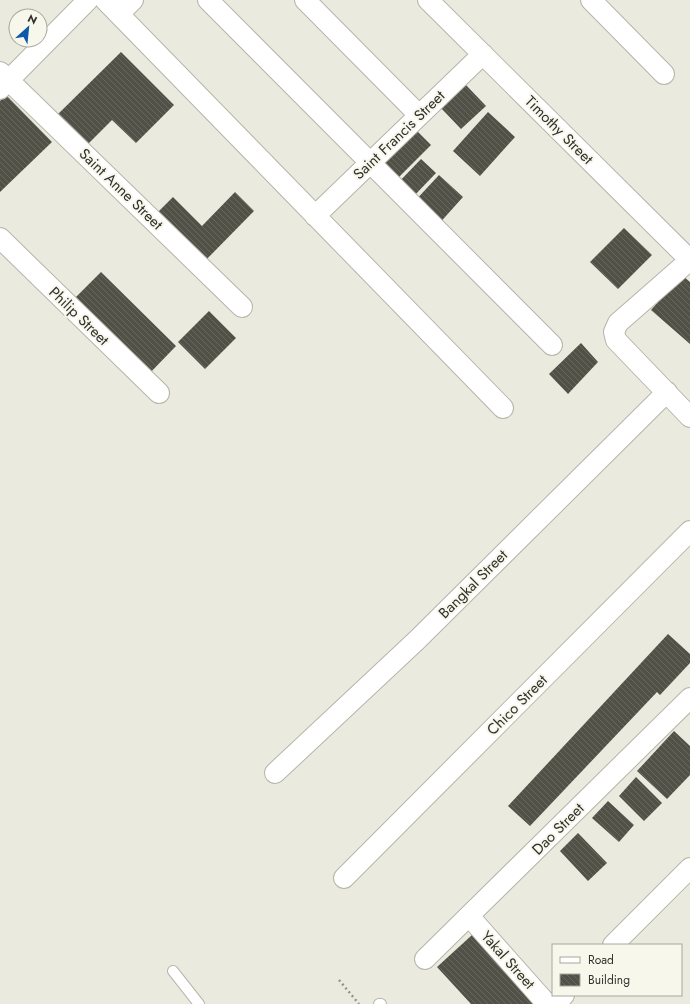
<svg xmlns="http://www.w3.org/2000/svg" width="690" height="1004" font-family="Jost,sans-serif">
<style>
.building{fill:url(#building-back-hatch)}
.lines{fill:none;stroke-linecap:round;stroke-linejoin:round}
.service-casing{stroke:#b5b5aa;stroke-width:12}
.minor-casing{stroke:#b5b5aa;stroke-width:22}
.path{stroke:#94938b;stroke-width:2.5;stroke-dasharray:2 3;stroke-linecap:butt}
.service{stroke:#fff;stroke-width:10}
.minor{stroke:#fff;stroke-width:20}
.labels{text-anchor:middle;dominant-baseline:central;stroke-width:4;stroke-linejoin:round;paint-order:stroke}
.street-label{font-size:15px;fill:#31302c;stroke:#f8f7ec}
</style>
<defs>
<pattern id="building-back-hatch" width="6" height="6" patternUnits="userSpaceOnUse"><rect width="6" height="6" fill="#515147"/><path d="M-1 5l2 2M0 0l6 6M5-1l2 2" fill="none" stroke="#67675f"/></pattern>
</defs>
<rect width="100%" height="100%" fill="#eaeadf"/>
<path class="building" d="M121,52L174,105L136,143L112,120L83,149L53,119Z
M465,84L486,106L461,129L440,107Z
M6,95L52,142L0,192V101Z
M488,112L515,137L480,176L453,151Z
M415,129L431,145L393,183L377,166Z
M421,159L436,173L412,198L397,184Z
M439,175L463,197L437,226L413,203Z
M235,192L254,211L203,263L154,216L173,197L202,226Z
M624,228L652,255L618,289L590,262Z
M101,272L176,346L148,375L72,301Z
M682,275L690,282V344L651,310Z
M209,311L236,338L205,369L178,342Z
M581,343L598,362L568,394L549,374Z
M668,634L690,654V663L660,695L657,692L530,826L508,806Z
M674,731L690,746V775L667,799L637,771Z
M636,777L662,803L644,821L619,796Z
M608,801L634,825L619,842L592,818Z
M578,833L607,863L588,881L560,851Z
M472,935L535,1004H471L437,967Z"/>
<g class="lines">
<defs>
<path id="service" d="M173,971L199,1004
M379,1004H381"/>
<path id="minor" d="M105,0L503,408
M208,0L552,345
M305,0L419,115
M428,0L690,260
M591,0L664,74
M119,14L133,0
M0,72L242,307
M0,89L88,0
M315,216L483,54
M0,238L159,393
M690,260L618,323L614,332L616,340L690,417
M275,773L417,640L667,392
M344,878L690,531
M469,916L547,1004
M613,945L690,868
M425,959L690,698
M555,1004L564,995"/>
</defs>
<use href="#service" class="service-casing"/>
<use href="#minor" class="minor-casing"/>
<path class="path" d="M339,980L359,1004"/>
<use href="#service" class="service"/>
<use href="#minor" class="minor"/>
</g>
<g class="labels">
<g class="street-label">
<text transform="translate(559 130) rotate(45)">Timothy Street</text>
<text transform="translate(399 135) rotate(-44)">Saint Francis Street</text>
<text transform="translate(121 189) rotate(44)">Saint Anne Street</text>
<text transform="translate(79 316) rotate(44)">Philip Street</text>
<text transform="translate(473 584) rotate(-45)">Bangkal Street</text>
<text transform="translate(517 705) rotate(-45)">Chico Street</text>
<text transform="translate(558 829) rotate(-45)">Dao Street</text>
<text transform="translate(508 960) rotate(48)">Yakal Street</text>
</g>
</g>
<rect x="552" y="944" width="130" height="52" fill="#f8f7ec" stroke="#a8a79f"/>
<rect x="560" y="957" width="20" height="6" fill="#ffffff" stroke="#a8a79f"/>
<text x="588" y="964" font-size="12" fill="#31302c">Road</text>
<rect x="560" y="974" width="20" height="12" fill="url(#building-back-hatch)" stroke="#a8a79f"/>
<text x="588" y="984" font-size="12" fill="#31302c">Building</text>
<g transform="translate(28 28) rotate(27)"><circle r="19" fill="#f8f7ec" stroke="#a8a79f"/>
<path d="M0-3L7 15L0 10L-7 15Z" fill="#0d59a8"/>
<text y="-6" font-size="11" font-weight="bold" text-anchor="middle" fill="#31302c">N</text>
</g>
</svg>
